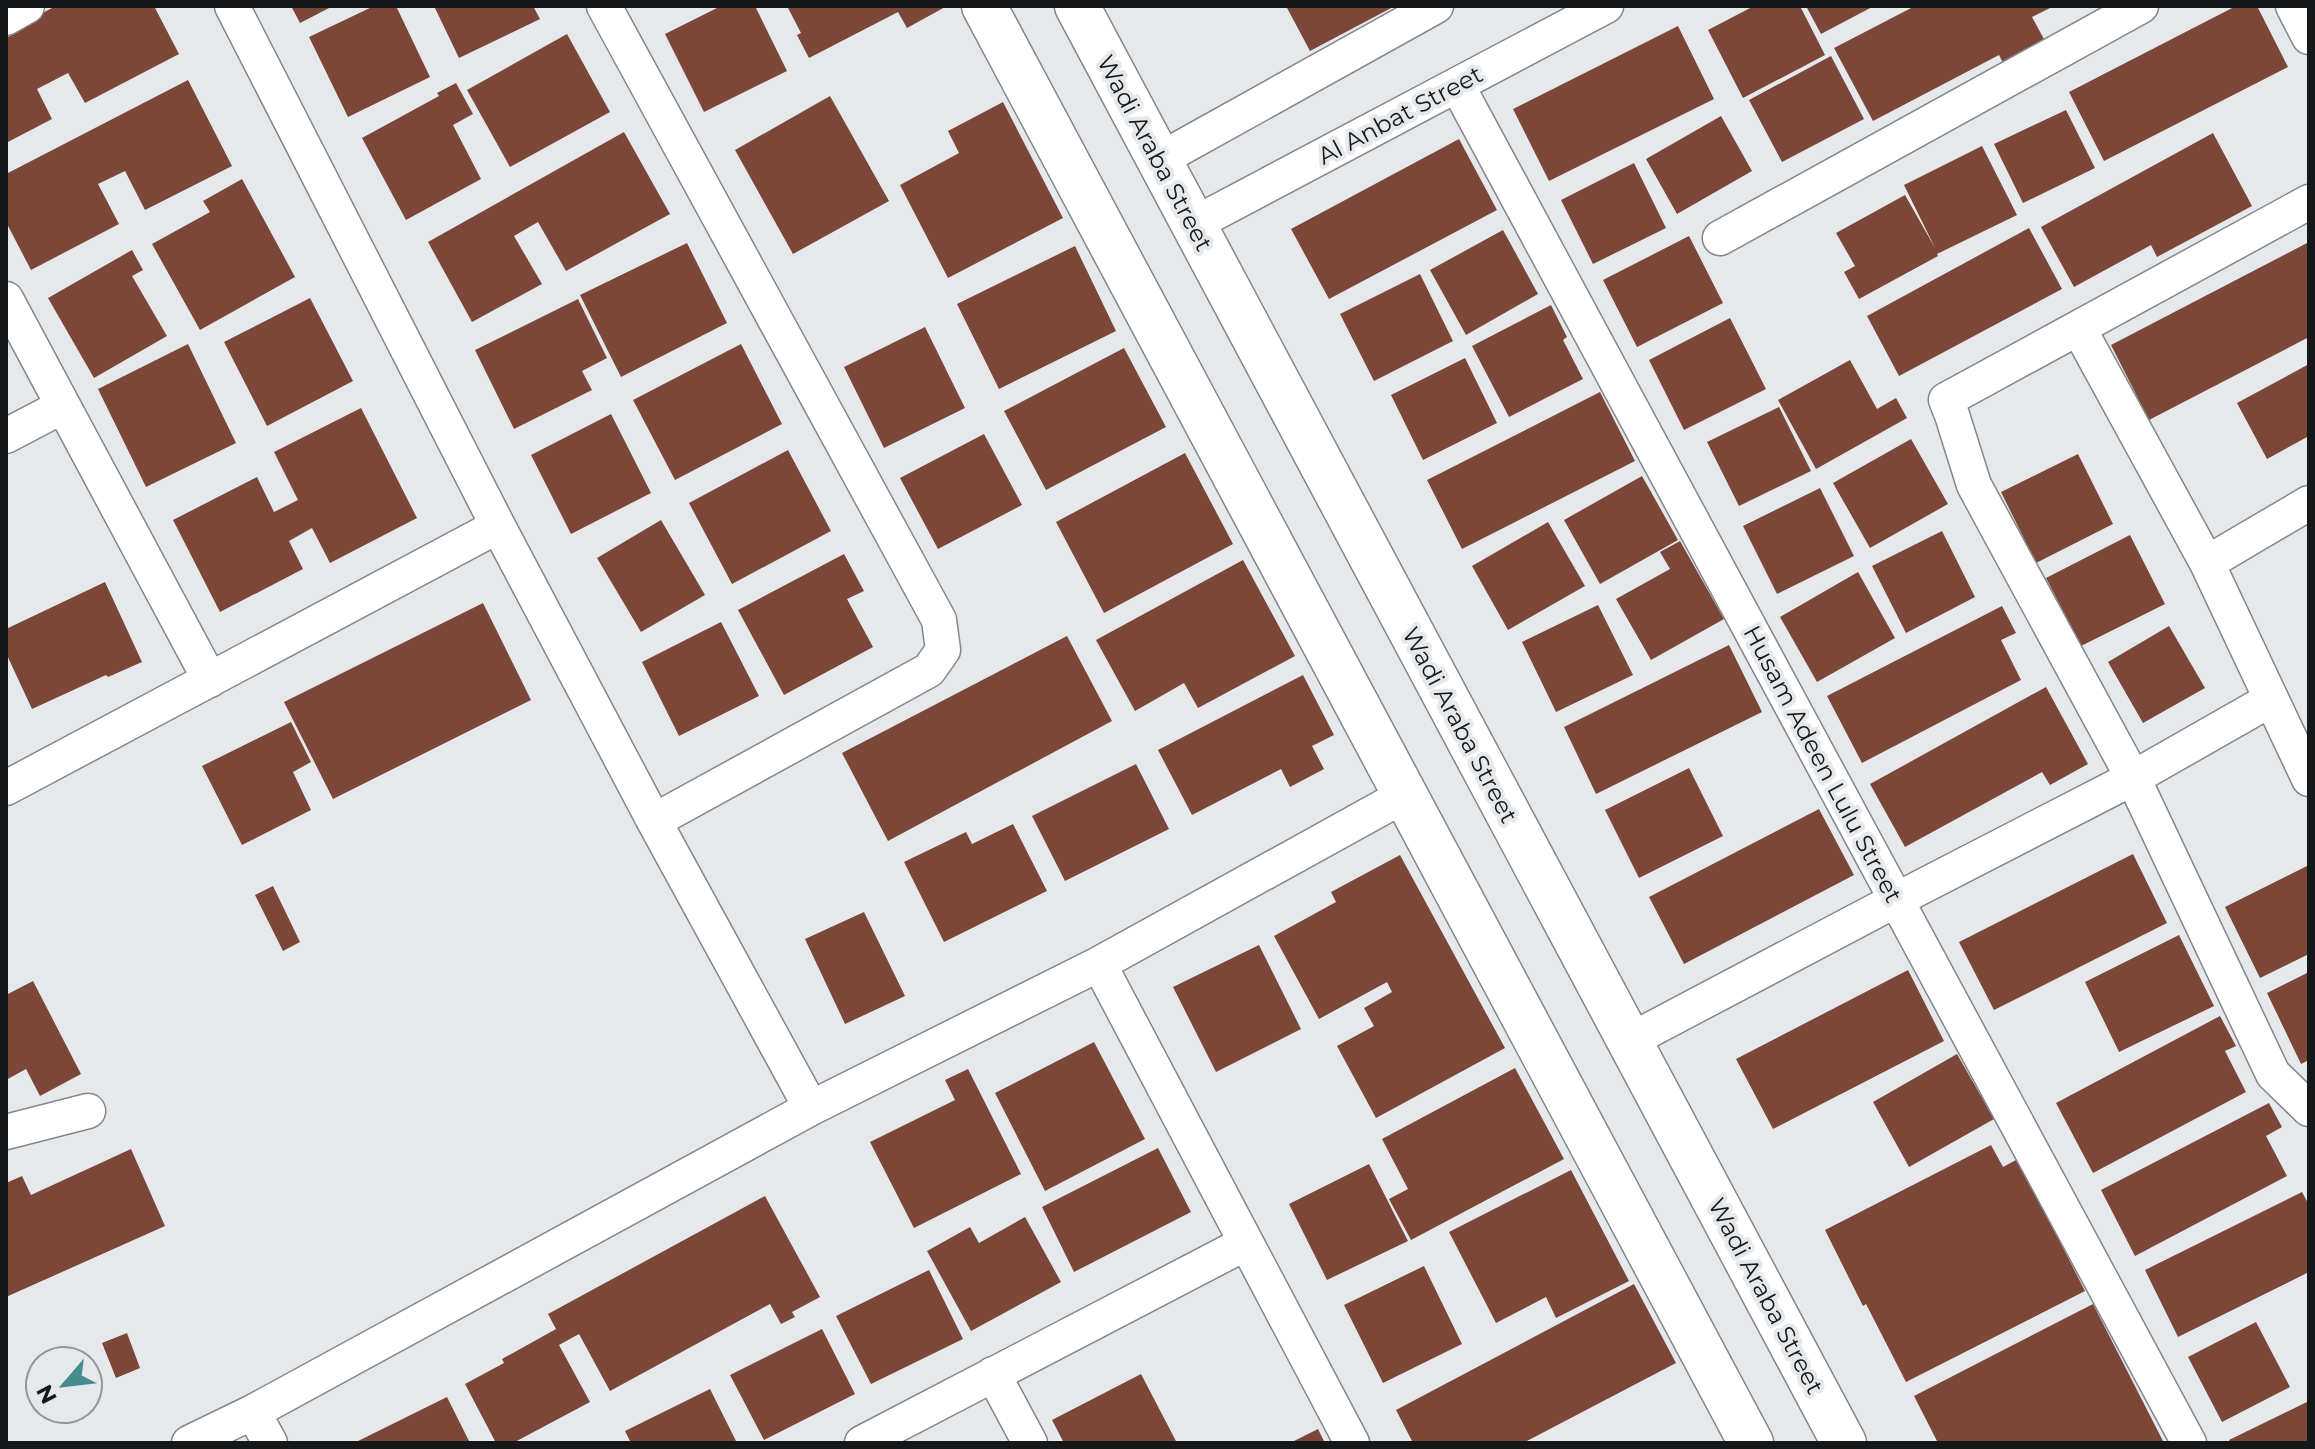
<svg xmlns="http://www.w3.org/2000/svg" width="2315" height="1449" font-family="Montserrat,sans-serif">
<style>
.building{fill:#7c4739}
.lines{fill:none;stroke-linecap:round;stroke-linejoin:round}
.minor-casing{stroke:#84878a;stroke-width:37}
.secondary-casing{stroke:#84878a;stroke-width:47}
.minor{stroke:#fff;stroke-width:34}
.secondary{stroke:#fff;stroke-width:44}
.labels{text-anchor:middle;dominant-baseline:central;stroke-width:8;stroke-linejoin:round;paint-order:stroke}
.street-label{font-size:24px;fill:#161718;stroke:#e6e9ec}
</style>
<rect width="100%" height="100%" fill="#e6e9ec"/>
<path class="building" d="M56,6H154L179,54L85,103L68,73L37,89L52,119L6,143V38L18,32L15,27Z
M291,6H333L300,23Z
M374,6H396L430,77L348,117L309,37Z
M434,6H533L540,19L459,58Z
M721,6H755L787,71L704,112L665,34Z
M787,6H947L907,28L898,12L809,58L797,35L801,33Z
M1286,6H1395L1310,51Z
M1754,6H1800L1825,55L1743,98L1708,30Z
M1806,6H1874L1821,34Z
M1915,6H2054L2032,17L2045,41L2003,63L1999,55L1873,121L1834,48Z
M2236,6H2257L2288,67L2104,161L2069,92Z
M1678,26L1714,99L1549,181L1513,109Z
M567,34L610,112L510,167L467,90Z
M1831,56L1864,119L1782,162L1749,100Z
M188,80L232,166L145,210L125,171L98,184L119,224L31,270L6,222V174Z
M456,83L473,114L453,125L481,179L406,220L362,138L439,96L437,93Z
M830,96L889,201L793,254L735,150Z
M1003,102L1063,218L948,278L900,185L959,153L948,131Z
M2066,110L2095,168L2023,203L1994,144Z
M1721,116L1752,171L1677,214L1646,159Z
M624,132L670,214L566,271L538,222L514,236L542,284L472,322L428,242Z
M2213,133L2252,206L2157,257L2151,245L2074,287L2041,227Z
M1459,139L1497,210L1329,299L1291,229Z
M1982,146L2017,215L1937,254L1938,256L1859,299L1844,272L1855,266L1836,233L1905,195L1935,248L1904,185Z
M1634,163L1666,228L1593,264L1561,200Z
M242,179L295,277L200,330L152,244L210,212L203,201Z
M2029,228L2062,289L1899,376L1867,316Z
M1503,230L1538,294L1466,335L1430,270Z
M1689,236L1723,303L1637,347L1603,280Z
M2309,242V337L2149,420L2111,345Z
M687,243L727,323L621,377L580,295Z
M1075,246L1116,331L999,389L957,304Z
M132,250L143,270L132,276L167,336L94,378L48,298Z
M1420,274L1453,341L1374,381L1340,314Z
M310,298L353,381L267,426L224,342Z
M578,299L607,358L582,371L592,390L514,429L475,350Z
M1551,305L1567,337L1563,340L1583,379L1509,417L1472,346Z
M1730,318L1766,389L1684,430L1649,360Z
M925,327L965,408L884,448L844,367Z
M188,344L236,443L146,487L98,389Z
M741,344L782,424L675,480L633,400Z
M1124,348L1166,427L1046,490L1004,411Z
M1465,358L1497,423L1423,460L1391,395Z
M1850,360L1877,409L1896,398L1907,418L1816,469L1778,400Z
M2309,364V436L2267,459L2237,403Z
M1600,392L1635,461L1462,549L1427,480Z
M1779,407L1811,471L1739,506L1707,442Z
M361,408L417,518L330,563L312,528L289,541L303,569L220,612L173,520L257,477L274,512L298,500L274,452Z
M611,414L651,493L571,534L531,455Z
M984,434L1022,505L938,549L900,478Z
M1911,439L1948,504L1870,548L1833,483Z
M788,450L831,531L732,584L689,503Z
M1185,453L1233,544L1104,613L1056,522Z
M2078,454L2113,524L2036,563L2001,492Z
M1642,476L1678,540L1600,584L1564,520Z
M1820,488L1854,556L1777,594L1743,526Z
M661,520L705,595L641,632L597,558Z
M1548,522L1585,586L1508,630L1472,566Z
M1942,531L1975,597L1906,633L1872,566Z
M2130,535L2165,604L2081,646L2046,578Z
M1680,541L1724,619L1651,660L1616,599L1670,569L1660,552Z
M844,554L864,591L847,599L873,647L784,695L738,610Z
M1243,560L1295,656L1198,708L1184,683L1135,711L1096,640Z
M1858,572L1895,638L1817,682L1780,617Z
M105,582L142,662L108,677L106,675L32,709L6,653V629Z
M483,603L531,700L333,799L284,702Z
M1598,605L1633,675L1556,712L1522,642Z
M2002,606L2016,633L2001,640L2021,680L1862,763L1827,696Z
M721,622L759,696L679,736L642,662Z
M2169,626L2205,688L2143,723L2108,662Z
M1067,636L1112,721L888,841L842,753Z
M1729,645L1762,712L1596,794L1564,727Z
M1303,675L1334,735L1312,746L1324,769L1290,787L1281,769L1192,815L1158,750Z
M2046,687L2088,764L2050,785L2042,772L1905,847L1870,784Z
M291,722L311,762L293,772L311,810L242,845L202,766Z
M1136,764L1169,829L1065,881L1032,816Z
M1689,768L1723,836L1639,878L1605,810Z
M1819,809L1854,875L1684,964L1649,897Z
M1013,824L1047,891L944,942L904,862L966,832L972,844Z
M2133,854L2167,923L1994,1010L1959,942Z
M1400,855L1505,1048L1376,1118L1337,1046L1374,1026L1364,1008L1392,992L1387,982L1319,1019L1274,936L1336,902L1331,892Z
M2309,865V954L2260,978L2225,907Z
M273,886L300,942L283,951L255,895Z
M864,912L905,996L845,1024L805,939Z
M2179,935L2214,1006L2119,1052L2085,982Z
M1259,945L1301,1029L1216,1072L1173,987Z
M1908,970L1944,1041L1773,1129L1736,1059Z
M2309,972V1060L2301,1064L2267,993Z
M33,981L81,1074L40,1096L26,1069L6,1080V995Z
M2220,1016L2236,1046L2225,1051L2246,1092L2093,1173L2056,1103Z
M1094,1042L1145,1139L1045,1191L995,1093Z
M1957,1054L1994,1119L1909,1167L1873,1102Z
M1515,1068L1564,1159L1411,1240L1389,1199L1408,1189L1382,1139Z
M968,1069L1021,1174L914,1228L870,1142L955,1100L945,1080Z
M2269,1103L2282,1127L2266,1136L2287,1176L2135,1256L2101,1190Z
M1991,1145L2003,1167L2018,1159L2085,1291L1906,1382L1866,1304L1863,1306L1825,1230Z
M1158,1148L1191,1212L1074,1272L1042,1207Z
M131,1149L165,1226L6,1297V1183L22,1176L31,1195Z
M1369,1164L1408,1241L1327,1280L1289,1204Z
M1571,1170L1629,1281L1556,1318L1546,1297L1496,1323L1449,1232Z
M2302,1192L2309,1205V1272L2178,1337L2145,1270Z
M765,1196L820,1297L792,1312L795,1317L781,1324L770,1304L610,1391L579,1334L559,1345L590,1402L513,1443H496L465,1384L504,1363L502,1359L556,1329L548,1314Z
M1025,1217L1061,1282L971,1331L927,1251L970,1227L979,1243Z
M1424,1266L1462,1344L1383,1383L1344,1305Z
M929,1270L963,1339L871,1384L836,1316Z
M1634,1284L1676,1363L1525,1442L1413,1443L1396,1410Z
M2093,1304L2164,1443H1938L1914,1396Z
M2256,1322L2290,1387L2222,1422L2188,1357Z
M822,1329L855,1394L764,1440L730,1375Z
M127,1333L140,1368L116,1378L102,1343Z
M1141,1374L1177,1443H1064L1052,1420Z
M710,1389L737,1443H631L625,1431Z
M447,1397L470,1443H354Z
M2309,1401V1443H2230L2229,1440Z
M1318,1429L1325,1443H1290Z"/>
<g class="lines">
<defs>
<path id="minor" d="M232,6L498,526L654,821L811,1108
M604,6L939,620L943,650L929,670L654,821
M2293,6L2309,37
M6,18L27,6
M1457,85L2189,1443
M1159,160L1436,6
M2309,202L1946,400L1952,415L1974,485L2133,778L2273,1074L2309,1109
M1194,224L1606,6
M1720,238L2141,6
M6,299L210,680
M2079,329L2207,563L2309,779
M6,436L63,406
M2207,563L2309,503
M6,788L498,526
M1099,964L1352,1443
M1629,1041L1896,900L2133,778L2270,700
M6,1132L88,1111
M993,1374L1030,1443
M253,1412L270,1443
M189,1443L253,1412L811,1108L1099,964L1405,795
M862,1443L1246,1243"/>
<path id="secondary" d="M984,6L1751,1443
M1077,6L1844,1443"/>
</defs>
<use href="#minor" class="minor-casing"/>
<use href="#secondary" class="secondary-casing"/>
<use href="#minor" class="minor"/>
<use href="#secondary" class="secondary"/>
</g>
<g class="labels">
<g class="street-label">
<text transform="translate(1400 115) rotate(-28)">Al Anbat Street</text>
<text transform="translate(1155 153) rotate(62)">Wadi Araba Street</text>
<text transform="translate(1460 725) rotate(62)">Wadi Araba Street</text>
<text transform="translate(1823 764) rotate(62)">Husam Adeen Lulu Street</text>
<text transform="translate(1766 1296) rotate(62)">Wadi Araba Street</text>
</g>
</g>
<rect width="2315" height="1449" fill="none" stroke="#161718" stroke-width="16"/>
<g transform="translate(64 1385) rotate(242)"><circle r="38" fill="#e6e9ec" stroke="#939597" stroke-width="2"/>
<path d="M0-6L14 30L0 20L-14 30Z" fill="#458d8c"/>
<text y="-12" font-size="22" font-weight="bold" text-anchor="middle" fill="#161718">N</text>
</g>
</svg>
